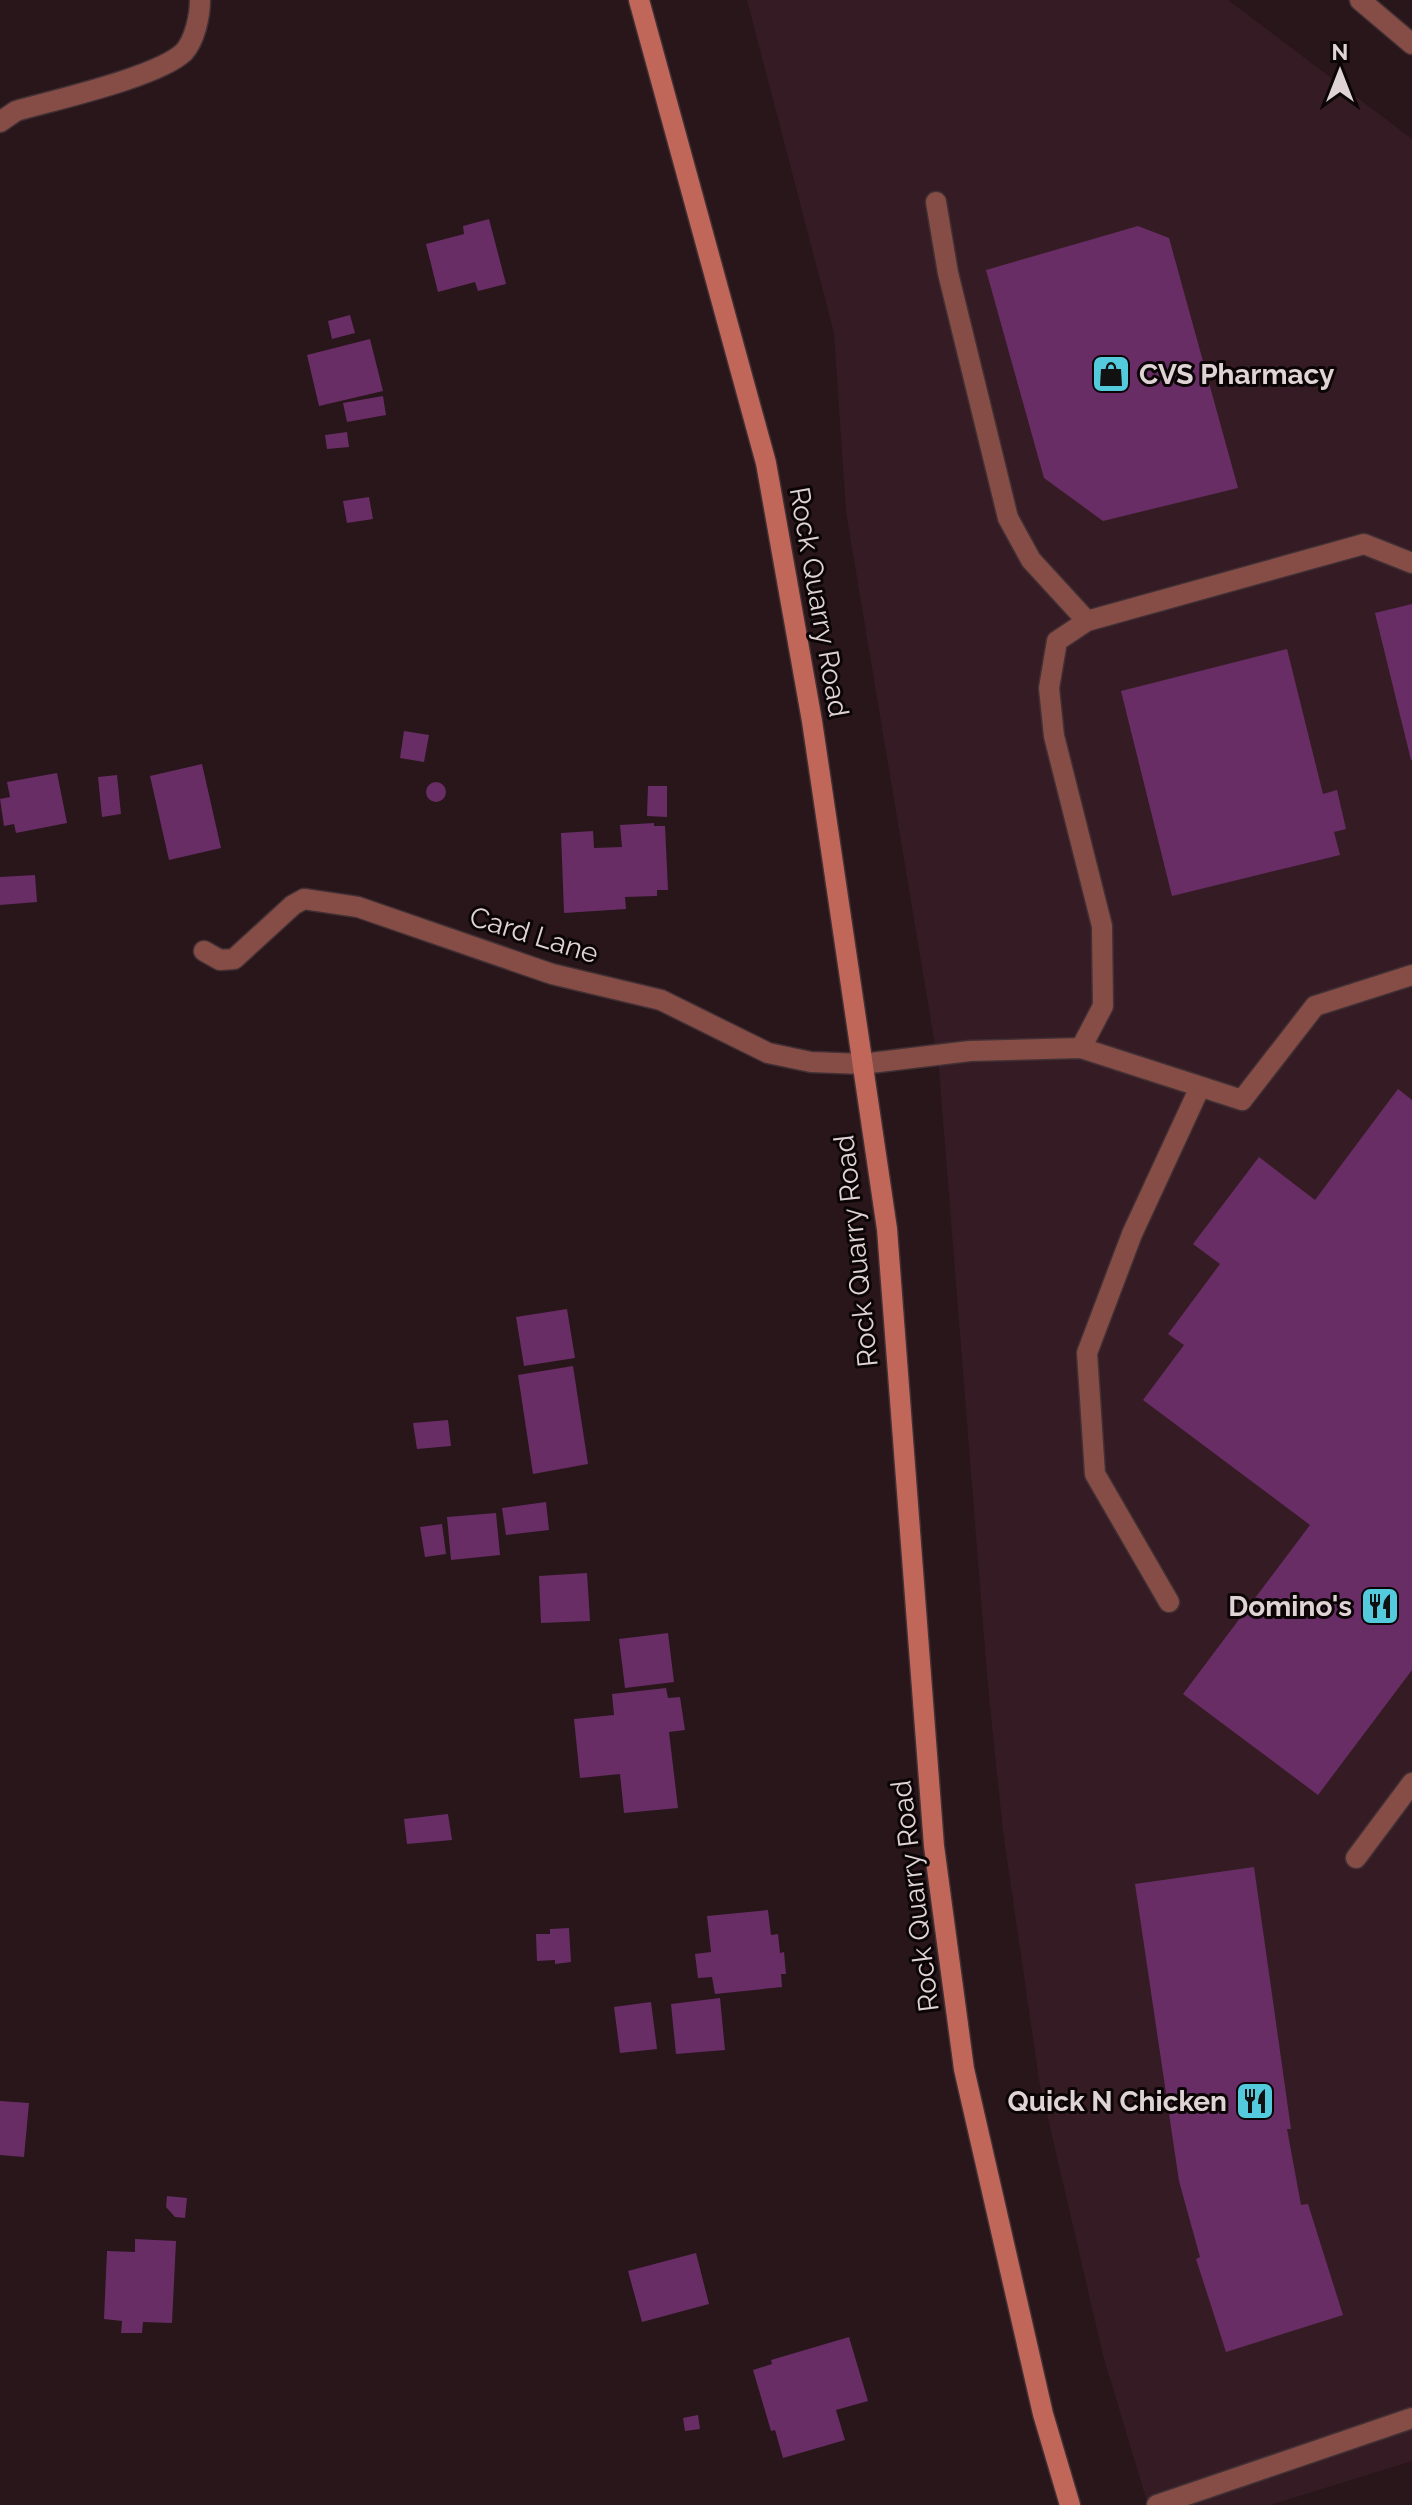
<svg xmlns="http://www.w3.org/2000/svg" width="1412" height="2505" font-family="Raleway,sans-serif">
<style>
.built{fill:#351c24}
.building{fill:#682d65}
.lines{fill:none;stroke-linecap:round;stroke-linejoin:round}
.service-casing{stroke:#423035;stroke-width:23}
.minor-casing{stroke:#423035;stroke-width:23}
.tertiary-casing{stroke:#423035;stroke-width:23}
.secondary-casing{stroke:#423035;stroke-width:23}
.service{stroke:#854d45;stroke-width:20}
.minor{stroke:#854d45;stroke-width:20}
.tertiary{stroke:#854d45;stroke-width:20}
.secondary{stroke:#c1675a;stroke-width:20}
.labels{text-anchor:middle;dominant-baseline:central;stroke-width:6;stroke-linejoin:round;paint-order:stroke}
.poi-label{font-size:28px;font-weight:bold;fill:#e0d3d6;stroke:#0b0506;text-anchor:end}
.street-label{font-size:28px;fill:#e0d3d6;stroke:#0b0506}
</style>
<rect width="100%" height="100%" fill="#28161b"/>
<path class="built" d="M747,0H1228L1412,139V2461L1270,2505H1148L1103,2355L1039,2080L1003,1831L988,1687L939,1069L846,512L834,333Z"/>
<path class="building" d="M489,219L506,284L478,291L475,282L438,292L426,244L464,234L463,226Z
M1138,226L1169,238L1238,488L1103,521L1044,478L986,270Z
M350,315L355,333L332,339L328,321Z
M370,339L383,391L319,406L307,355Z
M383,396L386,415L347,422L343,403Z
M347,432L349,447L327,449L325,435Z
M369,497L373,519L347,523L343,501Z
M1412,604V760H1411L1375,613Z
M1287,649L1323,794L1337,790L1346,829L1334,832L1340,855L1172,896L1121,691Z
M404,731L429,735L424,762L400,758Z
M202,764L221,848L169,860L150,776Z
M57,773L67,823L16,833L14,824L4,826L0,799L10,797L7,782Z
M117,775L121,814L102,817L98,777Z
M426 792a10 10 0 1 1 20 0a10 10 0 1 1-20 0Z
M648,786H667V817L647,816Z
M654,823V826H665L668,890H657V896L625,897L626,909L564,913L561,833L593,831L594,848L622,847L620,825Z
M35,875L37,902L0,905V877Z
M1398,1089L1412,1100V1670L1318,1795L1183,1694L1310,1525L1143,1400L1184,1345L1168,1334L1220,1264L1193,1244L1259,1157L1315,1200Z
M567,1309L575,1358L524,1366L516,1317Z
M573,1366L588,1464L533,1474L518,1375Z
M448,1420L451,1446L417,1449L413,1423Z
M546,1502L549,1530L506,1535L502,1508Z
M496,1513L500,1555L451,1560L447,1517Z
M442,1524L446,1554L425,1557L420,1527Z
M587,1573L590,1621L541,1623L539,1576Z
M668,1633L674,1682L625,1688L619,1639Z
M666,1688L668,1698L680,1697L685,1730L669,1732L678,1808L624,1813L620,1774L580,1778L574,1719L614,1715L612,1694Z
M448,1814L452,1840L407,1844L404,1819Z
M1254,1867L1291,2129H1287L1301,2205L1308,2204L1343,2315L1226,2352L1196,2259L1200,2257L1179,2181L1135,1884Z
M768,1910L771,1935L778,1934L780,1953L784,1952L786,1974H781L782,1987L715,1994L712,1977L698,1978L695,1954L711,1952L707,1916Z
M569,1928L571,1962L555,1964V1960L537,1961L536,1934H550V1929Z
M720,1998L725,2050L676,2054L671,2004Z
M651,2002L657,2049L620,2053L614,2007Z
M0,2101L29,2103L24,2157L0,2155Z
M167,2196L187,2198L185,2218L175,2217L166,2207Z
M135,2239L176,2241L172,2323L143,2322L142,2333H121L122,2321L104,2319L107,2251L135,2252Z
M696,2253L709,2304L642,2322L628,2271Z
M849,2337L868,2401L836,2410L845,2440L783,2458L775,2430L771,2431L753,2370L772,2364L771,2360Z
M698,2415L700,2429L685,2431L683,2418Z"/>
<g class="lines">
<defs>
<path id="service" d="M0,122L16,111C54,100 158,77 184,52C195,40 200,15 200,0
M936,202L948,273L1008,518L1031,560L1087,621
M204,951L220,960L234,959L293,905L304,899L358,907L552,974L661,1000L768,1053L811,1062L862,1064L970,1051L1081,1048L1103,1006L1102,926L1054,736L1049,688L1057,641L1087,621L1364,544L1412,563
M1081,1048L1242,1100L1315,1006L1412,975
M1169,1602L1095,1474L1087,1353L1132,1234L1200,1087
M1356,1858L1412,1783"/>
<path id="minor" d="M1157,2505L1412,2418"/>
<path id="tertiary" d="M1360,0L1412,44"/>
<path id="secondary" d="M639,0L766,463L812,721L887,1229L934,1846L964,2069L1043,2414L1070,2505"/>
</defs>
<use href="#service" class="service-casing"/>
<use href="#minor" class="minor-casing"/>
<use href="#tertiary" class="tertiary-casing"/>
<use href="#secondary" class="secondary-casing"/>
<use href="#service" class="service"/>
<use href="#minor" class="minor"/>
<use href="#tertiary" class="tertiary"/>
<use href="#secondary" class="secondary"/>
</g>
<defs>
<symbol id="shop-square" viewBox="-11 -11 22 22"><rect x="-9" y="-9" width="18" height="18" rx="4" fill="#54cadd" stroke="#0b0506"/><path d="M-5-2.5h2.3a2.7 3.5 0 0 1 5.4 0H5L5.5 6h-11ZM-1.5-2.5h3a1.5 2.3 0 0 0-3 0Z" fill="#111"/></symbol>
<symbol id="restaurant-square" viewBox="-11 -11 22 22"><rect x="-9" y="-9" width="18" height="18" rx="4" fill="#54cadd" stroke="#0b0506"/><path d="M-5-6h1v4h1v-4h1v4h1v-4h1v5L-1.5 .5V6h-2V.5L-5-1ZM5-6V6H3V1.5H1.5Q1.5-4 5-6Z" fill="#111"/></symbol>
</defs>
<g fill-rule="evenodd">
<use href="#shop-square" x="1089" y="352" width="44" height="44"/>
<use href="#restaurant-square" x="1358" y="1584" width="44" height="44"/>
<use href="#restaurant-square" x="1233" y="2079" width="44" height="44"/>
</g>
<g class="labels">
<g class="poi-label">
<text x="1139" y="374" text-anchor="start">CVS Pharmacy</text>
<text x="1352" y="1606">Domino's</text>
<text x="1227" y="2101">Quick N Chicken</text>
</g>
<g class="street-label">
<text transform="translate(819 602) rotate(80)">Rock Quarry Road</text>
<text transform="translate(534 935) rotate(17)">Card Lane</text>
<text transform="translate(856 1251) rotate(-96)">Rock Quarry Road</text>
<text transform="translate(915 1896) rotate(-97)">Rock Quarry Road</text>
</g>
</g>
<g transform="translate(1340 72)" stroke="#0b0506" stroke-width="6" paint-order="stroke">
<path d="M0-6L14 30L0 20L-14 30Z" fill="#e0d3d6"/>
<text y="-12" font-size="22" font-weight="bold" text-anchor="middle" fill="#e0d3d6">N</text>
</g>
</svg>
